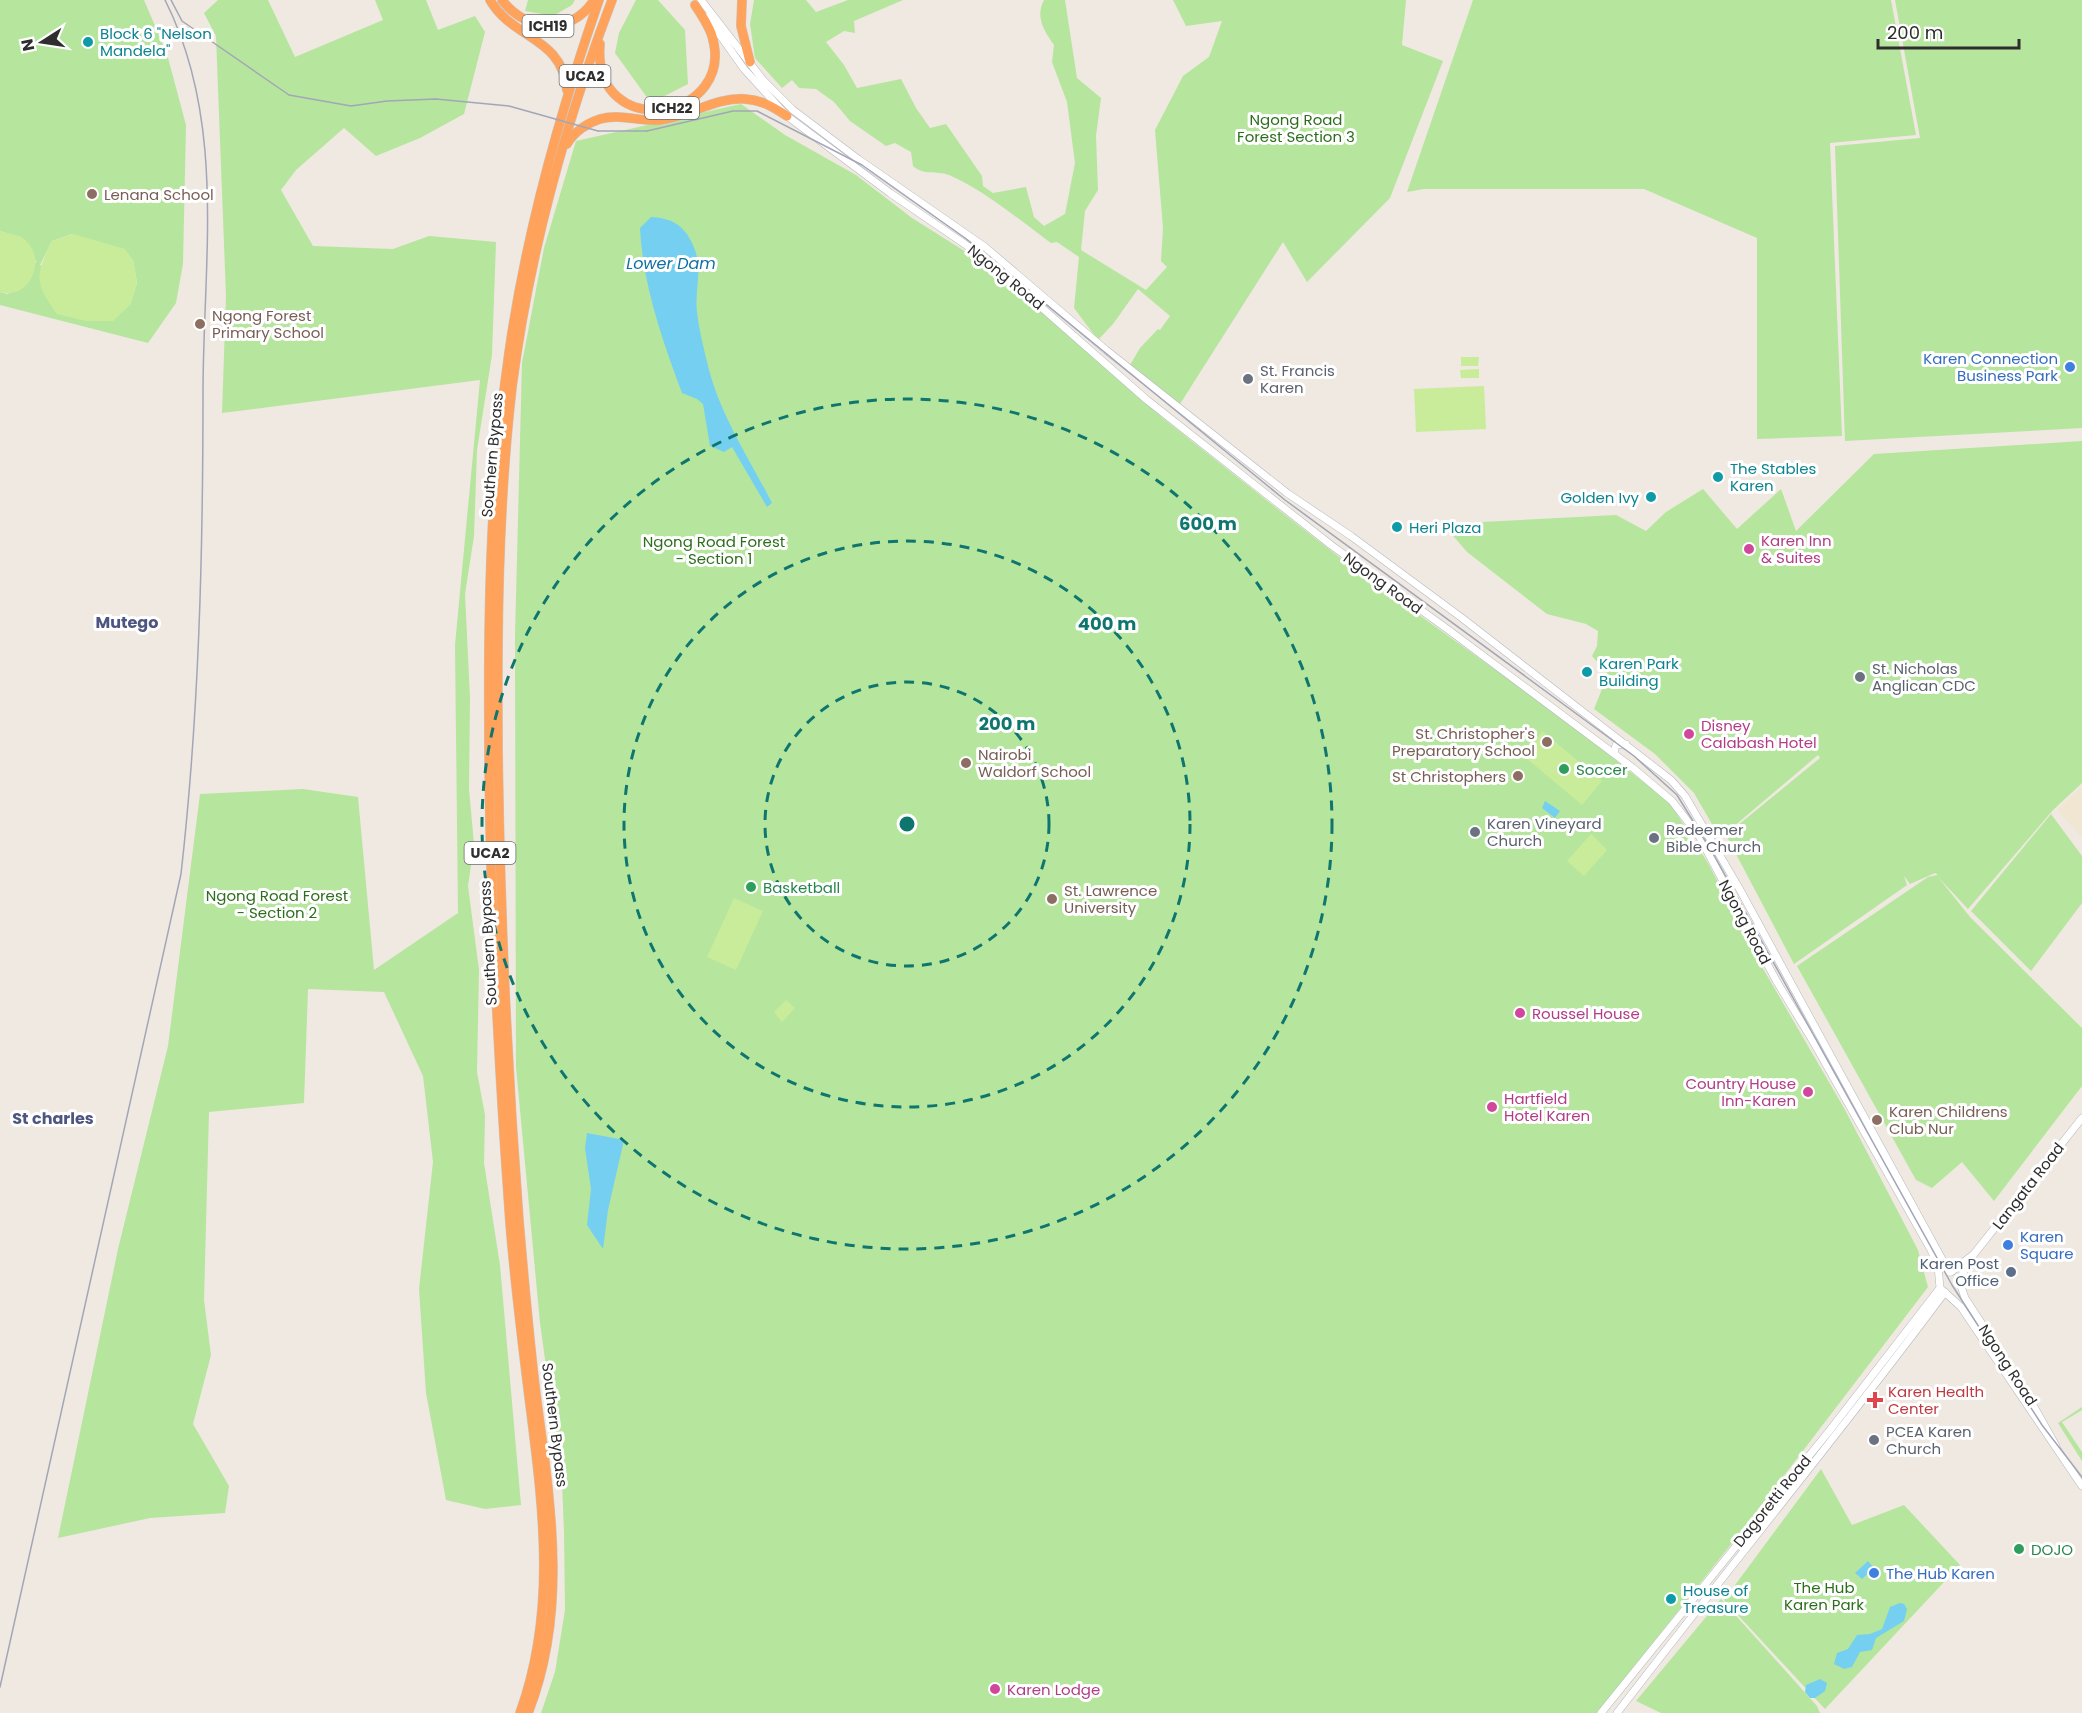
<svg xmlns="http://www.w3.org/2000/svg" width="2082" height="1713" font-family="Poppins,sans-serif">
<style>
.education{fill:#f0e6d1}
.green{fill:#b6e59e;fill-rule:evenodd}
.pitch{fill:#c9ec9a}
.water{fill:#75cff0}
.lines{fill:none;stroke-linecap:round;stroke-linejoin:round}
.secondary-casing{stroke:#b4b7c1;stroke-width:8}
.highway-casing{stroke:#c9c9c9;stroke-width:10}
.secondary{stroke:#fff;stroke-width:7}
.highway{stroke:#ffa35c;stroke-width:9}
.tram{stroke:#a3a6b8;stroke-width:1.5}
.rail{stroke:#a3a6b8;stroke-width:1.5}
.ring{fill:none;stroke:#0f766e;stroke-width:3;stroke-dasharray:10 8}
.culture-dot{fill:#0f9aa8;stroke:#fff;stroke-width:2}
.education-dot{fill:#8d6e63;stroke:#fff;stroke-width:2}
.shop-dot{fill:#3f7fe0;stroke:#fff;stroke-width:2}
.worship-dot{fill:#6b7280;stroke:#fff;stroke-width:2}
.hotel-dot{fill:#d1479c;stroke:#fff;stroke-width:2}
.leisure-dot{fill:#2e9e5b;stroke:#fff;stroke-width:2}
.service-dot{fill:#5c6f8a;stroke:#fff;stroke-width:2}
.health-dot{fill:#e0444e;stroke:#fff;stroke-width:2}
.labels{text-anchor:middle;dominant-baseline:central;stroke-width:6;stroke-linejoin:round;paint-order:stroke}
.shield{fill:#fff;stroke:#6d6d6d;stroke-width:1.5}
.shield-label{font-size:14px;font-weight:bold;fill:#2e2e2e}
.culture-label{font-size:15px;fill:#0d838f;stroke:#fff;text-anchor:start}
.park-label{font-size:15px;fill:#2c6e1b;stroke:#fff}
.education-label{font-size:15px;fill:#785e54;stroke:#fff;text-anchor:start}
.street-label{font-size:15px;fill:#2e2e2e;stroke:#fff}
.shop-label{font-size:15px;fill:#366cbe;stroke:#fff;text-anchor:start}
.worship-label{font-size:15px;fill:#5b616d;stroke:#fff;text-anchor:start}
.hotel-label{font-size:15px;fill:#b23c85;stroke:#fff;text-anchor:start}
.leisure-label{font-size:15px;fill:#27864d;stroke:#fff;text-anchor:start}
.service-label{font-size:15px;fill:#4e5e75;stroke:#fff;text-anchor:end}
.health-label{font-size:15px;fill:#be3a42;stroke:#fff;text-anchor:start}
.water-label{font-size:16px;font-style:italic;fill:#0d6fa3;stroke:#fff}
.neighbourhood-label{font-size:16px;font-weight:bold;fill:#4d5680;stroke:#fff}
.centre{fill:#0f766e;stroke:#fff;stroke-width:3}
.ring-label{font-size:18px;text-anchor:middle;font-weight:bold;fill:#0f766e;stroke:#fff;stroke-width:6;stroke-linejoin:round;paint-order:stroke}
</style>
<rect width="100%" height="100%" fill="#efe9e1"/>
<path class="education" d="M2082,787V837L2057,810Z"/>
<path class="green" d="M0,0H144L167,54L186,125L183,264L176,303L148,343L0,305V292L8,294L36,262C28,241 21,237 0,231ZM72,234L133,260L137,283L130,305L40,265L52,241Z
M218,0H268L295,57L383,20L375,0H426L438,30L475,16L485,32L464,114L420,138L376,156L344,128L296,170L281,190L313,246L393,249L429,236L496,242L492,355L477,450L474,536L465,594L470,698L469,789L474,844L468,886L479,970L477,1072L485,1115L484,1163L500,1265L521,1505L485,1509L446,1500L426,1393L419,1289L433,1162L423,1076L384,992L308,989L304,1103L209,1112L204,1300L211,1355L193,1424L229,1486L225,1513L150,1518L58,1538L118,1249L168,1046L200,794L303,789L358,797L374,970L458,913L455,645L480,380L222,413L226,296L216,36L204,13Z
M528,0H575L572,5L553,16L525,11Z
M636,0H658L685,30L688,84L651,103L615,53L619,33Z
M754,0H806L816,12L848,0H903L854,21L855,33L844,31L826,42L844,65L857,88L901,79L916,108L930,128L946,124L982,176L983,186L993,193L1026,187L1034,217L1044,226L1065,214L1075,163L1067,102L1052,62L1054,45C1044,31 1035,17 1044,0H1065L1077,78L1101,98L1096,136L1098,190L1085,211L1081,250L1146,290L1167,267L1161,261L1163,228L1155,130L1183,76L1209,57L1222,21L1186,26L1173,0H1406L1402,45L1443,61L1390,198L1307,282L1283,242L1180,404L1130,365L1140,348L1158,329L1160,330L1170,316L1138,289L1113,324L1098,340L1074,308L1079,257L1057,242L1051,243C1024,223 979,187 949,175C936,170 924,176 913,166L911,152L895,143L886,146L850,121L834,102L816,89L799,88L792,80L782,88L755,58L750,24Z
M1473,0H1891L1916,135L1830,143L1842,436L1757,439V238L1644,189H1424L1407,192Z
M1895,0H2082V428L1845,441L1835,146L1920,138Z
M741,104L785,135L856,175L912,218L966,252L1037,306L1164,419L1284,514L1343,560L1565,720L1670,803L1708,863L1758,960L1844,1108L1918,1250L1928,1287L1744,1528L1597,1713H541L555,1672L565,1610L564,1532L562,1482L540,1323L516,1067L515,636L522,363L544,248L576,141Z
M2082,441V783L2053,810L1968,909L1938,877L1970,917L2082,1028V1086L1994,1201L1962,1162L1932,1188L1916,1180L1797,966L1928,877L1938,875L1935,873L1910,884L1904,876L1907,885L1794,964L1726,835L1820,758L1818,755L1720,838L1694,793L1655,754L1594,709L1608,674L1592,656L1597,646L1598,631L1586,624L1547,614L1467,552L1443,524L1616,515L1646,531L1666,512L1703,489L1737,529L1781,489L1796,531L1874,454Z
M2051,814L2082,856V903L2031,971L1971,911Z
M2082,1407V1410L2062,1422L2082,1452V1461L2058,1423Z
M1821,1469L1852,1525L1904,1505L1960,1565L1825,1709L1724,1600Z
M1721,1599L1817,1706L1820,1713H1661L1636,1701Z"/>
<path class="pitch" d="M0,231C6,233 13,234 19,236C49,251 34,301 0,292Z
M73,234L125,249L133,260L137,283L130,305L113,321H86L57,314C34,282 35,276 52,241Z
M1461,357H1479L1478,366H1461Z
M1479,369V378H1461L1460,370Z
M1484,386L1486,429L1416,432L1414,389Z
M1542,731L1602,781L1582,805L1526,758Z
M1591,834L1607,850L1584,876L1567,861Z
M734,898L763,911L736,970L707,957Z
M786,1000L795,1008L782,1022L774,1012Z"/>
<path class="water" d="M651,217C669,218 682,223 691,241C705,267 694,287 697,312C699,330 704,349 708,366C720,415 749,458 772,503L767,507L732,447L724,452L710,446L703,404L697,399L682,393C662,339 643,286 640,228Z
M1545,801L1560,811L1555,818L1542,808Z
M587,1133L624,1140L608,1210L603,1249L587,1225L591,1189L585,1148Z
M1868,1561L1874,1568L1862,1579L1855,1573Z
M1900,1603L1904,1604L1907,1609L1904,1621L1876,1638L1872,1650L1860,1652L1852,1667L1844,1669L1834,1664L1837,1653L1848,1649L1857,1635L1870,1634L1882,1629L1890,1607Z
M1820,1679L1827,1683L1825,1691L1815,1698H1810L1805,1692L1806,1685Z"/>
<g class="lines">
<defs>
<path id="secondary" d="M701,0L763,80L793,110L858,159L985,247L1106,350L1287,493L1351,536L1462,618L1671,780L1685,796L1739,888L1949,1272
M707,17L744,69L787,116L890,193L985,258L1147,400L1331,545L1450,631L1633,768L1672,801L1699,836L1777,982L1814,1043L1931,1250L1938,1266L1940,1288L1961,1307L2082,1486
M1617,756L1614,753L1616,745L1626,744
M1951,1272L1974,1254
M2056,1446L2024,1389L1965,1298L1959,1280L1974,1254L2082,1118
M1601,1713L1830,1430L1940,1288
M1617,1713C1725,1572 1839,1435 1945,1292"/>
<path id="highway" d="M490,0C513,40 562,36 567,90
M502,0C526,32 571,36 594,0
M742,0L741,26L750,62
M600,44C591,145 741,121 711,33C707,23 701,14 695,5
M567,144C574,132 587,123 600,119C620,113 640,122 660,120C689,117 715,97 745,99C762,100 773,107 787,116
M520,1713C556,1614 544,1515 531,1412C523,1349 515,1286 510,1222C498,1057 489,892 489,727C488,602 491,477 509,353C526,233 559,115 599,0
M528,1713C569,1610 550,1501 536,1395C529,1337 524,1280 519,1222C507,1065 500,909 498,752C497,630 498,508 512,387C529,255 565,124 612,0"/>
</defs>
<use href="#secondary" class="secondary-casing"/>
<use href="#highway" class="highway-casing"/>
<use href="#secondary" class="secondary"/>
<use href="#highway" class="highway"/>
<path class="tram" d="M171,0L182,21L289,95L351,106L387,101L436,99L509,106L598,131
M647,131L733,111H757L862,165L965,238L1285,500L1634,756L1677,795L1715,857L1952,1285L2042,1425L2082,1477"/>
<path class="rail" d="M598,131H647
M0,1687L181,874C199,715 203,554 203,393C203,261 227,123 165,0"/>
</g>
<g class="ring">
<circle cx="907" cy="824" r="142"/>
<circle cx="907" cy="824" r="283"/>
<circle cx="907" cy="824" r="425"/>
</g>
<g class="culture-dot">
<circle cx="88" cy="42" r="6"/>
<circle cx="1718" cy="477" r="6"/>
<circle cx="1651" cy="497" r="6"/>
<circle cx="1397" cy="527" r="6"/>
<circle cx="1587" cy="672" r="6"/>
<circle cx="1671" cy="1599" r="6"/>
</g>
<g class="education-dot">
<circle cx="92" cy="194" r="6"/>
<circle cx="200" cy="324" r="6"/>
<circle cx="1547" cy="742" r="6"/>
<circle cx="966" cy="763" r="6"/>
<circle cx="1518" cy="776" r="6"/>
<circle cx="1052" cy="899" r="6"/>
<circle cx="1877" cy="1120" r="6"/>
</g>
<g class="shop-dot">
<circle cx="2070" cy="367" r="6"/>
<circle cx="2008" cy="1245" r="6"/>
<circle cx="1874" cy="1573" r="6"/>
</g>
<g class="worship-dot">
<circle cx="1248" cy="379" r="6"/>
<circle cx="1860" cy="677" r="6"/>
<circle cx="1475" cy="832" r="6"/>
<circle cx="1654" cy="838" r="6"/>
<circle cx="1874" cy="1440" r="6"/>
</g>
<g class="hotel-dot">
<circle cx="1749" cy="549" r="6"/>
<circle cx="1689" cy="734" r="6"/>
<circle cx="1520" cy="1013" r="6"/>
<circle cx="1808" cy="1092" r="6"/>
<circle cx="1492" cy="1107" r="6"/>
<circle cx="995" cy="1689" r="6"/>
</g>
<g class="leisure-dot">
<circle cx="1564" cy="769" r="6"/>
<circle cx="751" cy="887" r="6"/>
<circle cx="2019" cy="1549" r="6"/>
</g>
<circle class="service-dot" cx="2011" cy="1272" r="6"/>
<path class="health-dot" d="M1872 1391h6v6h6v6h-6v6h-6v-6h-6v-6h6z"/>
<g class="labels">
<g class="shield">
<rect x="522.5" y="15" width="51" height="22" rx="4.5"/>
<rect x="559.5" y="65" width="51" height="22" rx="4.5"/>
<rect x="645" y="97" width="54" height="22" rx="4.5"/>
<rect x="464.5" y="842" width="51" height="22" rx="4.5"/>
</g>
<g class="shield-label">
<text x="548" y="26">ICH19</text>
<text x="585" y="76">UCA2</text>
<text x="672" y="108">ICH22</text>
<text x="490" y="853">UCA2</text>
</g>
<g class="culture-label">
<text x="100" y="33">Block 6 "Nelson<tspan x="100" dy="17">Mandela"</tspan></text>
<text x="1730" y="468">The Stables<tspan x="1730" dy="17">Karen</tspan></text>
<text x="1639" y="497" text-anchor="end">Golden Ivy</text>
<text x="1409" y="527">Heri Plaza</text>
<text x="1599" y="663">Karen Park<tspan x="1599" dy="17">Building</tspan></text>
<text x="1683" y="1590">House of<tspan x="1683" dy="17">Treasure</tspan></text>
</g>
<g class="park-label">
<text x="1296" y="119">Ngong Road<tspan x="1296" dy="17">Forest Section 3</tspan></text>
<text x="714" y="541">Ngong Road Forest<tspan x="714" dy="17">- Section 1</tspan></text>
<text x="277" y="895">Ngong Road Forest<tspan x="277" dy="17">- Section 2</tspan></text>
<text x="1824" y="1587">The Hub<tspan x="1824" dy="17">Karen Park</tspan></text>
</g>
<g class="education-label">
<text x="104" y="194">Lenana School</text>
<text x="212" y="315">Ngong Forest<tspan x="212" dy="17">Primary School</tspan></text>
<text x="1535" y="733" text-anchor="end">St. Christopher's<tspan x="1535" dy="17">Preparatory School</tspan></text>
<text x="978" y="754">Nairobi<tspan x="978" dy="17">Waldorf School</tspan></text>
<text x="1506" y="776" text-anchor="end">St Christophers</text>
<text x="1064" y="890">St. Lawrence<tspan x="1064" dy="17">University</tspan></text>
<text x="1889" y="1111">Karen Childrens<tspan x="1889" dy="17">Club Nur</tspan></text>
</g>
<g class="street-label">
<text transform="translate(1006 277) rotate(39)">Ngong Road</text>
<text transform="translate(492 455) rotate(-85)">Southern Bypass</text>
<text transform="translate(1383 583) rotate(36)">Ngong Road</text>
<text transform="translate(1745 922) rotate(62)">Ngong Road</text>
<text transform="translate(488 943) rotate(-93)">Southern Bypass</text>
<text transform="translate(2028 1186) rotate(-52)">Langata Road</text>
<text transform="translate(2008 1365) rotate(57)">Ngong Road</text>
<text transform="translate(555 1425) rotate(83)">Southern Bypass</text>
<text transform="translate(1772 1501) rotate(-51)">Dagoretti Road</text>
</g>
<g class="shop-label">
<text x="2058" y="358" text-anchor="end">Karen Connection<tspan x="2058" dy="17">Business Park</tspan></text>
<text x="2020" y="1236">Karen<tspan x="2020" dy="17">Square</tspan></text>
<text x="1886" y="1573">The Hub Karen</text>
</g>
<g class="worship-label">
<text x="1260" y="370">St. Francis<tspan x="1260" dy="17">Karen</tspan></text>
<text x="1872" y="668">St. Nicholas<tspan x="1872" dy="17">Anglican CDC</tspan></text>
<text x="1487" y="823">Karen Vineyard<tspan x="1487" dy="17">Church</tspan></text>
<text x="1666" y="829">Redeemer<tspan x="1666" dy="17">Bible Church</tspan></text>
<text x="1886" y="1431">PCEA Karen<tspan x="1886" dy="17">Church</tspan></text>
</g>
<g class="hotel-label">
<text x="1761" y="540">Karen Inn<tspan x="1761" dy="17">&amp; Suites</tspan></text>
<text x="1701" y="725">Disney<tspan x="1701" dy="17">Calabash Hotel</tspan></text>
<text x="1532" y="1013">Roussel House</text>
<text x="1796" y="1083" text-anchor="end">Country House<tspan x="1796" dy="17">Inn-Karen</tspan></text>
<text x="1504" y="1098">Hartfield<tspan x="1504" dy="17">Hotel Karen</tspan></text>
<text x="1007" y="1689">Karen Lodge</text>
</g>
<g class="leisure-label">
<text x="1576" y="769">Soccer</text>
<text x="763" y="887">Basketball</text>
<text x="2031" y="1549">DOJO</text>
</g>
<g class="service-label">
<text x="1999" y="1263">Karen Post<tspan x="1999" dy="17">Office</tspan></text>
</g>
<g class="health-label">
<text x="1888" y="1391">Karen Health<tspan x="1888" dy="17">Center</tspan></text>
</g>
<g class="water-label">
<text x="671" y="263">Lower Dam</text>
</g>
<g class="neighbourhood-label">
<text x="127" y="622">Mutego</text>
<text x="53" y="1118">St charles</text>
</g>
</g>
<circle cx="907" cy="824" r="9" class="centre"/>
<g class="ring-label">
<text x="1208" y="530">600 m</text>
<text x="1107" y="630">400 m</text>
<text x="1007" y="730">200 m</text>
</g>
<g transform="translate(42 42) rotate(258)" stroke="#ffffff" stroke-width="4.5" paint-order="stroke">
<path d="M0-4.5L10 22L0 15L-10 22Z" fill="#2e2e2e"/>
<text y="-9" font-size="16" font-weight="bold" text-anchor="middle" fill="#2e2e2e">N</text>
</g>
<path d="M1878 39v9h141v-9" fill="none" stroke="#2e2e2e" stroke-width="3"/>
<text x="1887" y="39" font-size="18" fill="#2e2e2e" stroke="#ffffff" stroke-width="4.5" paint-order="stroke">200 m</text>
</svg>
